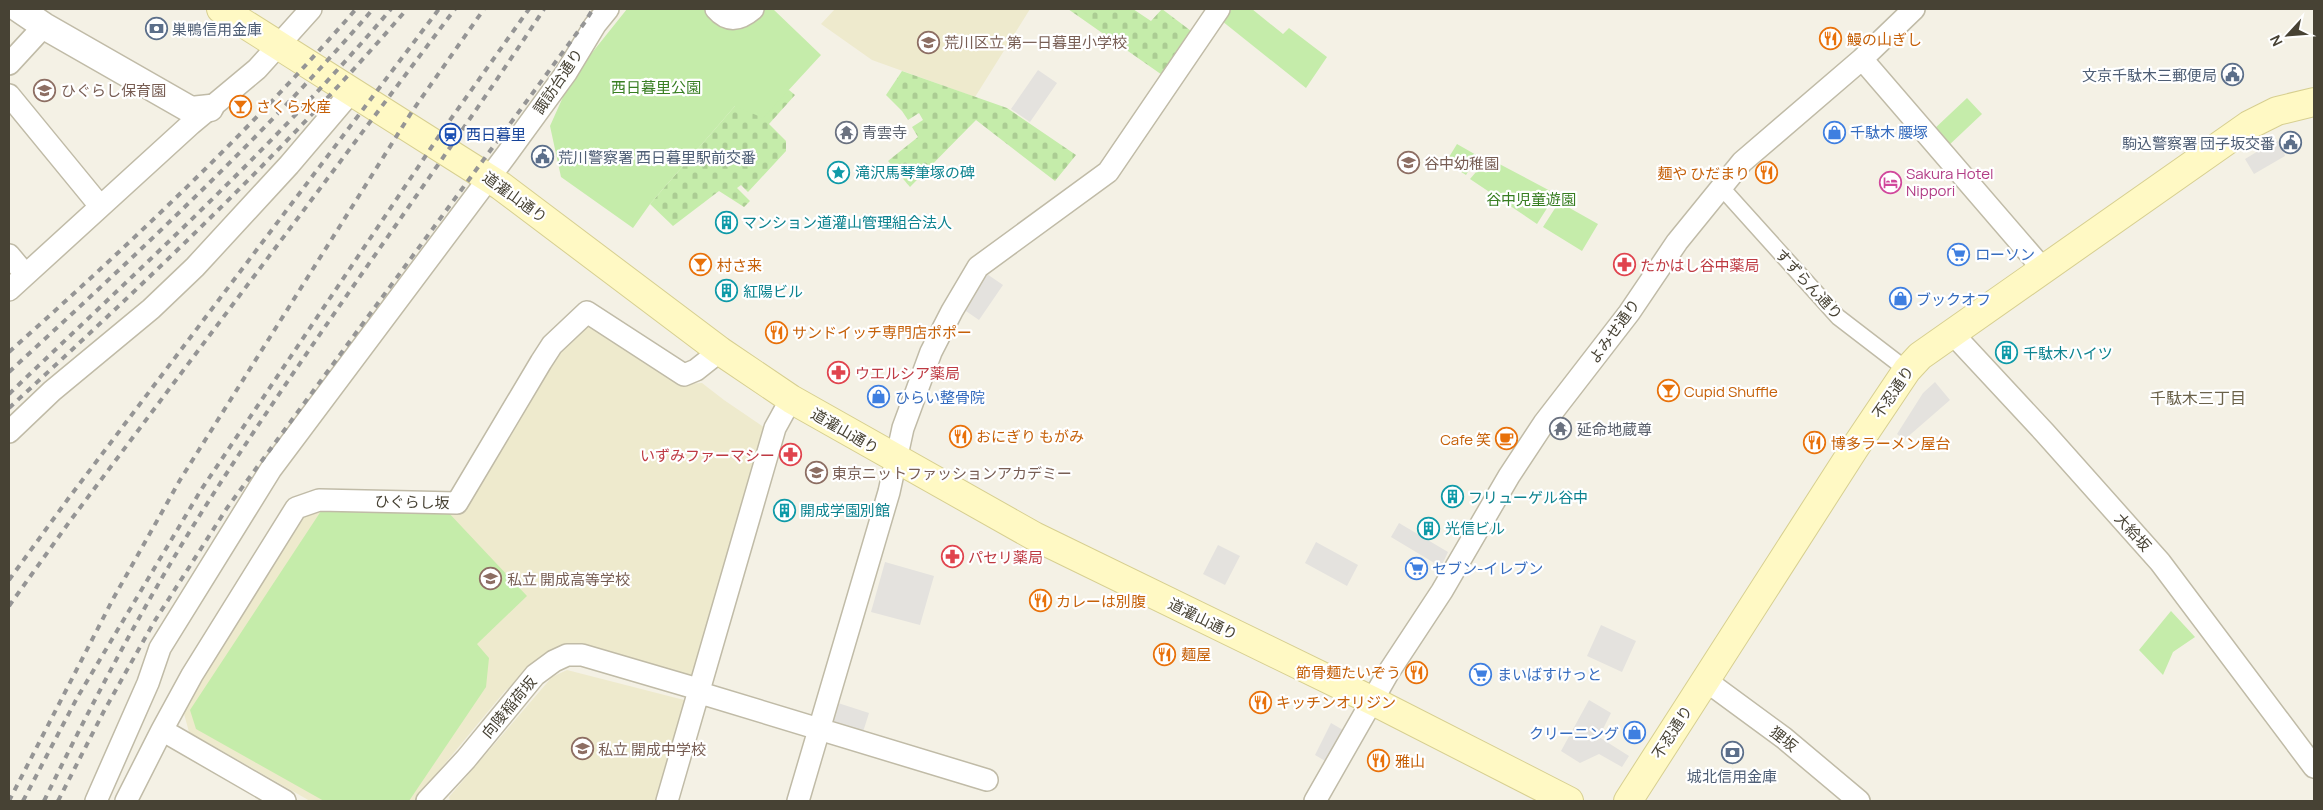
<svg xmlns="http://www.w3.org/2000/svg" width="2323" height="810" font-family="Manrope,'Noto Sans JP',sans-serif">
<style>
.education{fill:#eeeacd}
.cemetery{fill:url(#cemetery-stones)}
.park{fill:#c5ecaa}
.parking{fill:#e4e2de}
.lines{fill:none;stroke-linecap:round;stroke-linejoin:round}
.pedestrian-casing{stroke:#c0bba7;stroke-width:18}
.minor-casing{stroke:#c0bba7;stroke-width:24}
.tertiary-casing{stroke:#c0bba7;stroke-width:29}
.secondary-casing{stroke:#d7cf90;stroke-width:30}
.pedestrian{stroke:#fff;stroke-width:15}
.minor{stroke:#fff;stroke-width:21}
.tertiary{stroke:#fff;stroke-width:26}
.secondary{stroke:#fff9c4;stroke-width:28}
.rail{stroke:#959595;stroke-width:4;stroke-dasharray:6 6;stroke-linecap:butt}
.labels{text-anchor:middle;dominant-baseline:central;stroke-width:4.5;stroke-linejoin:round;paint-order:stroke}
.service-label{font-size:15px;fill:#4e5e75;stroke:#fff;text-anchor:start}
.food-label{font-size:15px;fill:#c56008;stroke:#fff;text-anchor:start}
.education-label{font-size:15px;fill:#785e54;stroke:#fff;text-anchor:start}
.street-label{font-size:15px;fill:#474234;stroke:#fff}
.park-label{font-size:15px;fill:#387e22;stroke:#fff}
.worship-label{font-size:15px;fill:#5b616d;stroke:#fff;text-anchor:start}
.shop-label{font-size:15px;fill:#366cbe;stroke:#fff;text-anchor:start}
.transit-label{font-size:15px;fill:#164399;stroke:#fff;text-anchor:start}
.culture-label{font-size:15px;fill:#0d838f;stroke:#fff;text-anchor:start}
.hotel-label{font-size:15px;fill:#b23c85;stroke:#fff;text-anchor:start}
.health-label{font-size:15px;fill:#be3a42;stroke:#fff;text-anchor:start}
.neighbourhood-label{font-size:16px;fill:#6b624a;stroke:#fff}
</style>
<defs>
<pattern id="cemetery-stones" width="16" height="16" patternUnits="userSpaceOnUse" patternTransform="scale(1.25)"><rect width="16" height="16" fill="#c5ecaa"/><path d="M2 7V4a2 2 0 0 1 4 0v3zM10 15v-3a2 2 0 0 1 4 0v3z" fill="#abcc93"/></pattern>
</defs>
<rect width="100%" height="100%" fill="#f4f1e5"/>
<path class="education" d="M835,9H1030L975,97L872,60L821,24Z
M585,321L684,384L702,383L724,400L765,428L692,680L544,657L505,691L414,801H310L189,732L183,710L301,513L320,507L459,508L555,350Z
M567,670L688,701L658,801H450L449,797L552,677Z"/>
<path class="cemetery" d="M1068,9H1133L1151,21L1162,9L1195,34L1165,77Z
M902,71L1007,108L1076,155L1055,181L976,120L910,187L888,161L918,137L912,127L923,120L919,113L908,120L902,111L886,95Z
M789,90L795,95L769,124L786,141V151L748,192L741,185L737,188L750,201L744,207L719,191L673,226L650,204L735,106Z"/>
<path class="park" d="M627,9H708L724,25L740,28L759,9H773L821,55L763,118L735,106L650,204L633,228L561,177L550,126L571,79Z
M1224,9H1252L1283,34L1289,28L1327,57L1306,88L1217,17Z
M1967,98L1982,114L1947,147L1932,131Z
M1457,144L1478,156L1466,175L1446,162Z
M1488,158L1556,194L1537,224L1470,179Z
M1559,202L1598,224L1582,251L1543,227Z
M321,511H447L527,596L477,644L489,658L486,687L409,801H324L196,729L190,710Z
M2171,611L2195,637L2173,652L2163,675L2139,650Z"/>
<path class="parking" d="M1038,70L1057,83L1030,122L1011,109Z
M2280,140L2285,156L2254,174L2245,159L2268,145Z
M984,272L1003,285L979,320L960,307Z
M1935,382L1950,400L1904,440L1897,434L1923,393Z
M1399,523L1448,552L1441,567L1391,537Z
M1316,542L1358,565L1347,586L1305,563Z
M1218,545L1240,556L1225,585L1203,574Z
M885,562L934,576L920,625L871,612Z
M1601,625L1636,641L1622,672L1587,656Z
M1589,700L1611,713L1599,737L1629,756L1622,767L1599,754L1580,763L1561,751Z
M838,703L869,713L863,732L832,723Z
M1331,723L1343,730L1327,762L1315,755Z"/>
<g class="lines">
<defs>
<path id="pedestrian" d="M1721,187L1838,317L1907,370"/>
<path id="minor" d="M716,9C728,23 740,20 753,9
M1862,59L2043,269
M9,64L44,26
M9,95L100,206
M9,255L25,274
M9,290L191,124L257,69L311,9
M1952,333L2045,433L2160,562L2314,767
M9,432L52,391L151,309L195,267L289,165L352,91
M1705,680L1784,738L1859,801
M697,692L987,780
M162,730L192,675L296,508L319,500L457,503L541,362L552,345L587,312L684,375L696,370L720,351
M96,801L148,683L160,648L271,469L507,154L566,73L595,25L608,9
M126,801L162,730L285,801
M427,801L466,759L535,675L554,661L567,655H582L698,689
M667,801L775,428L791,399
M798,801L889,492L903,428L931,352L952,311L978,267L1108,172L1219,9
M1315,801L1388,673L1442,591L1509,476L1544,423L1629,313L1677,242L1742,162L1862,59L1914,9"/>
<path id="tertiary" d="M19,9L44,26L191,110L210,108"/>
<path id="secondary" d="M221,9L501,186L720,351L791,399L1034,536L1373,701L1569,801
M1628,801L1854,449L1907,370L1920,356L2249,125L2277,111L2314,102"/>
</defs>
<use href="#pedestrian" class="pedestrian-casing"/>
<use href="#minor" class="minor-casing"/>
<use href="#tertiary" class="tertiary-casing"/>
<use href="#secondary" class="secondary-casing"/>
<use href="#pedestrian" class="pedestrian"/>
<use href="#minor" class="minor"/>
<use href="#tertiary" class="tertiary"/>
<use href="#secondary" class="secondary"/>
<path class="rail" d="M9,352C130,244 249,132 356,9
M9,372C135,256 261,139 373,9
M9,394C139,269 274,147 391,9
M9,408C147,281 284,152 407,9
M9,580L68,499L439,9
M9,606L70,521L455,9
M9,801L113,599L180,480L413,110L484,9
M23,801L77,698L201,490L443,130L529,9
M44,801C95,697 149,594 212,496C318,330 436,173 544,9
M58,801L104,711L154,622L227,508L585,22L593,9"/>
</g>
<defs>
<symbol id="bank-ring" viewBox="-11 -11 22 22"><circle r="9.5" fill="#fff" stroke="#5c6f8a" stroke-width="1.5"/><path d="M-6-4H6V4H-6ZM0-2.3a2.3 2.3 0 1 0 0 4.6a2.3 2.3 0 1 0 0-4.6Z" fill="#5c6f8a"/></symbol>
<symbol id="restaurant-ring" viewBox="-11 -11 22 22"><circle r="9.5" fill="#fff" stroke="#e8710a" stroke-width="1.5"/><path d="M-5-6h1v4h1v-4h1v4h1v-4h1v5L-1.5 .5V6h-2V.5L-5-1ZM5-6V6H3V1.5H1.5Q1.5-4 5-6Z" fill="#e8710a"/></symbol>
<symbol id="school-ring" viewBox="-11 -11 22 22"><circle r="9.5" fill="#fff" stroke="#8d6e63" stroke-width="1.5"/><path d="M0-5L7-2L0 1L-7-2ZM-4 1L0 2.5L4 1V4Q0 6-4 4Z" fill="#8d6e63"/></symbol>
<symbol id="civic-ring" viewBox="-11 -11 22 22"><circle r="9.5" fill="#fff" stroke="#5c6f8a" stroke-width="1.5"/><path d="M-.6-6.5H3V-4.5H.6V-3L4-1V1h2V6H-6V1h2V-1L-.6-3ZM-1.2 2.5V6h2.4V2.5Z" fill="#5c6f8a"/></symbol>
<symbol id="bar-ring" viewBox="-11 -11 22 22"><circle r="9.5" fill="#fff" stroke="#e8710a" stroke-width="1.5"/><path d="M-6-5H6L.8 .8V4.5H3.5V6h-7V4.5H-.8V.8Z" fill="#e8710a"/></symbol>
<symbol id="temple-ring" viewBox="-11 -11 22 22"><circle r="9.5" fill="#fff" stroke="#6b7280" stroke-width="1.5"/><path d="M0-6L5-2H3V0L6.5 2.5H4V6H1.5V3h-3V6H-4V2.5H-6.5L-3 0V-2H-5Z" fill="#6b7280"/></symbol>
<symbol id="shop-ring" viewBox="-11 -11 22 22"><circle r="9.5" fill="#fff" stroke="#3f7fe0" stroke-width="1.5"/><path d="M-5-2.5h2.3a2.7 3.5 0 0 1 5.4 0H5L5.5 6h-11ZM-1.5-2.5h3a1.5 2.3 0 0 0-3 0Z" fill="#3f7fe0"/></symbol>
<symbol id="station-ring" viewBox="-11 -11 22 22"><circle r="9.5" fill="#fff" stroke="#1a4fb4" stroke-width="1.5"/><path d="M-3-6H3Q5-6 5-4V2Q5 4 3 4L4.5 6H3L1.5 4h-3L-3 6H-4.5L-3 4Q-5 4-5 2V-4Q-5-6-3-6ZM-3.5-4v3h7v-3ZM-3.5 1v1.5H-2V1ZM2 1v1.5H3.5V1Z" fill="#1a4fb4"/></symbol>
<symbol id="sight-ring" viewBox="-11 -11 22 22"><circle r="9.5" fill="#fff" stroke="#0f9aa8" stroke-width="1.5"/><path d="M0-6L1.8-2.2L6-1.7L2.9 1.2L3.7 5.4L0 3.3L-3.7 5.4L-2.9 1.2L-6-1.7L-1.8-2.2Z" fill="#0f9aa8"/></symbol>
<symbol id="hotel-ring" viewBox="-11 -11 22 22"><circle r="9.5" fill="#fff" stroke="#d1479c" stroke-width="1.5"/><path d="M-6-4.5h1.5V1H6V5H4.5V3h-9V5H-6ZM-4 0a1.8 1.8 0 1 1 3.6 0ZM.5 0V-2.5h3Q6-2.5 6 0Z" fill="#d1479c"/></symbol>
<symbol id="building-ring" viewBox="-11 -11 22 22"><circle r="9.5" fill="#fff" stroke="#0f9aa8" stroke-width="1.5"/><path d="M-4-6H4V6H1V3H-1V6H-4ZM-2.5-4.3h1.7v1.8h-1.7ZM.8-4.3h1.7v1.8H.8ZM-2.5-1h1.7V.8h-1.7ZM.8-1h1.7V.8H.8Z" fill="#0f9aa8"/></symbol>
<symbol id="supermarket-ring" viewBox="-11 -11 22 22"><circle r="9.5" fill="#fff" stroke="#3f7fe0" stroke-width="1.5"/><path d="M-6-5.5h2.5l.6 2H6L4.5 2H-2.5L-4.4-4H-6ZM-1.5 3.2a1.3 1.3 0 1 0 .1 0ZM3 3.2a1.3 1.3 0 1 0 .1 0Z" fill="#3f7fe0"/></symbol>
<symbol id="pharmacy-ring" viewBox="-11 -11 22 22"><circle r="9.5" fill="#fff" stroke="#e0444e" stroke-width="1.5"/><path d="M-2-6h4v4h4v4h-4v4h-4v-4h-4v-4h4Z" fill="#e0444e"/></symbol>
<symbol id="cafe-ring" viewBox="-11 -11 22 22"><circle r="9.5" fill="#fff" stroke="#e8710a" stroke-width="1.5"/><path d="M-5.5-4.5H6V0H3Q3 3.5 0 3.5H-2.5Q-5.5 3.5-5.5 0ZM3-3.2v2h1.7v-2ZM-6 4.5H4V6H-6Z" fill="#e8710a"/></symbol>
<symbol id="university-ring" viewBox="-11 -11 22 22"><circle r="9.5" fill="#fff" stroke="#8d6e63" stroke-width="1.5"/><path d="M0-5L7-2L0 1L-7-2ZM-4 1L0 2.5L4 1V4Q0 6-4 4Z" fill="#8d6e63"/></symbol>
</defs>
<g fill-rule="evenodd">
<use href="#bank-ring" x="144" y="16" width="25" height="25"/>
<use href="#restaurant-ring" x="1818" y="26" width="25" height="25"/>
<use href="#school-ring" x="916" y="30" width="25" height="25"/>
<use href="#civic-ring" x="2220" y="62" width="25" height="25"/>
<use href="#school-ring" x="32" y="78" width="25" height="25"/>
<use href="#bar-ring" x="228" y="94" width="25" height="25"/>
<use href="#temple-ring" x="834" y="120" width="25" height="25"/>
<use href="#shop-ring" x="1822" y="120" width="25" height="25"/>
<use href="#station-ring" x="438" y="122" width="25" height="25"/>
<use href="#civic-ring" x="2278" y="130" width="25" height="25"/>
<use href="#civic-ring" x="530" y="144" width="25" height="25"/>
<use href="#school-ring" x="1396" y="150" width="25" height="25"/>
<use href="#sight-ring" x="826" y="160" width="25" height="25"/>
<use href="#restaurant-ring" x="1754" y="160" width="25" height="25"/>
<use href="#hotel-ring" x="1878" y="170" width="25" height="25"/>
<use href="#building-ring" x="714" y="210" width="25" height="25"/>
<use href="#supermarket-ring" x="1946" y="242" width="25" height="25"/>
<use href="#bar-ring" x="688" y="252" width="25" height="25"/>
<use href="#pharmacy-ring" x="1612" y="252" width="25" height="25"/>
<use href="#building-ring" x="714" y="278" width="25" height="25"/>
<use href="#shop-ring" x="1888" y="286" width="25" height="25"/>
<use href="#restaurant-ring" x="764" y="320" width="25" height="25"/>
<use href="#building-ring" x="1994" y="340" width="25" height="25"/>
<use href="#pharmacy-ring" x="826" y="360" width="25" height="25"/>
<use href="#bar-ring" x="1656" y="378" width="25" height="25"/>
<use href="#shop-ring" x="866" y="384" width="25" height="25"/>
<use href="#temple-ring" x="1548" y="416" width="25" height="25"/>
<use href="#restaurant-ring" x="948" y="424" width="25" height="25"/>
<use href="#cafe-ring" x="1494" y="426" width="25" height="25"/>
<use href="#restaurant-ring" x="1802" y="430" width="25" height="25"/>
<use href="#pharmacy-ring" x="778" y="442" width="25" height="25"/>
<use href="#university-ring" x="804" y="460" width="25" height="25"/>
<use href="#building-ring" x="1440" y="484" width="25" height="25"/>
<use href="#building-ring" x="772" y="498" width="25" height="25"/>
<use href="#building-ring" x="1416" y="516" width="25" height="25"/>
<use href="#pharmacy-ring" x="940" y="544" width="25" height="25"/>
<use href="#supermarket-ring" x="1404" y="556" width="25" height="25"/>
<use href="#school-ring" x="478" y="566" width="25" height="25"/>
<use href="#restaurant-ring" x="1028" y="588" width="25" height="25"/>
<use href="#restaurant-ring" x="1152" y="642" width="25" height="25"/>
<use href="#restaurant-ring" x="1404" y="660" width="25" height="25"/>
<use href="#supermarket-ring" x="1468" y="662" width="25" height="25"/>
<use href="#restaurant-ring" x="1248" y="690" width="25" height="25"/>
<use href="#shop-ring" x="1622" y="720" width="25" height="25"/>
<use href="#school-ring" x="570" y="736" width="25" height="25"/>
<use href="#bank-ring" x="1720" y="740" width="25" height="25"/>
<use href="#restaurant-ring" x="1366" y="748" width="25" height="25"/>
</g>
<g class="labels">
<g class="service-label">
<text x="172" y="29">巣鴨信用金庫</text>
<text x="2217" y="75" text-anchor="end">文京千駄木三郵便局</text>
<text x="2275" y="143" text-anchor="end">駒込警察署 団子坂交番</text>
<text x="558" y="157">荒川警察署 西日暮里駅前交番</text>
<text x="1732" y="776" text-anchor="middle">城北信用金庫</text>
</g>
<g class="food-label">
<text x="1847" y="39">鰻の山ぎし</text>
<text x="256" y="106">さくら水産</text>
<text x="1750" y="173" text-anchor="end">麺や ひだまり</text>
<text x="717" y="265">村さ来</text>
<text x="792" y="332">サンドイッチ専門店ポポー</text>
<text x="1684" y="391">Cupid Shuffle</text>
<text x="976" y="436">おにぎり もがみ</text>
<text x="1491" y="439" text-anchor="end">Cafe 笑</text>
<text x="1831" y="443">博多ラーメン屋台</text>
<text x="1056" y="601">カレーは別腹</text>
<text x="1181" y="654">麺屋</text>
<text x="1401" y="672" text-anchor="end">節骨麺たいぞう</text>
<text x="1276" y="702">キッチンオリジン</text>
<text x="1395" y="761">雅山</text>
</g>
<g class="education-label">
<text x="944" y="42">荒川区立 第一日暮里小学校</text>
<text x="61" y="90">ひぐらし保育園</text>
<text x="1424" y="163">谷中幼稚園</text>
<text x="832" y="473">東京ニットファッションアカデミー</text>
<text x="507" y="579">私立 開成高等学校</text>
<text x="598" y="749">私立 開成中学校</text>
</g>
<g class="street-label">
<text transform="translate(558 81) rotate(-56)">諏訪台通り</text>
<text transform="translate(515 197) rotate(36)">道灌山通り</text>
<text transform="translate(1809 284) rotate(47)">すずらん通り</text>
<text transform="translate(1614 331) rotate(-54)">よみせ通り</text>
<text transform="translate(1893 392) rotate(-55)">不忍通り</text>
<text transform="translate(845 431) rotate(30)">道灌山通り</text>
<text transform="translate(412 502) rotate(1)">ひぐらし坂</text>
<text transform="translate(2133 532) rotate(48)">大給坂</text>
<text transform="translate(1203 619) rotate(26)">道灌山通り</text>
<text transform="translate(509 707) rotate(-50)">向陵稲荷坂</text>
<text transform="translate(1672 732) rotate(-57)">不忍通り</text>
<text transform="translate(1784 739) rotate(38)">狸坂</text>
</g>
<g class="park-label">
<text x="656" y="87">西日暮里公園</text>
<text x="1531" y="199">谷中児童遊園</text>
</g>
<g class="worship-label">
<text x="862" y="132">青雲寺</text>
<text x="1577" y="429">延命地蔵尊</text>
</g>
<g class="shop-label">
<text x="1850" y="132">千駄木 腰塚</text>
<text x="1975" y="254">ローソン</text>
<text x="1916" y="299">ブックオフ</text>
<text x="895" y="397">ひらい整骨院</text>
<text x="1432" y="568">セブン-イレブン</text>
<text x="1497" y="674">まいばすけっと</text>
<text x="1619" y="733" text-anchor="end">クリーニング</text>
</g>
<g class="transit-label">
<text x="466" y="134">西日暮里</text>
</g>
<g class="culture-label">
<text x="855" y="172">滝沢馬琴筆塚の碑</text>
<text x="742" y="222">マンション道灌山管理組合法人</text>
<text x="743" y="291">紅陽ビル</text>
<text x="2023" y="353">千駄木ハイツ</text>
<text x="1468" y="497">フリューゲル谷中</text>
<text x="800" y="510">開成学園別館</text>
<text x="1445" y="528">光信ビル</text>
</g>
<g class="hotel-label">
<text x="1906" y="173">Sakura Hotel<tspan x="1906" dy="17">Nippori</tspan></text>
</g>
<g class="health-label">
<text x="1640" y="265">たかはし谷中薬局</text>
<text x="855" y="373">ウエルシア薬局</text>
<text x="775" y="455" text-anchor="end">いずみファーマシー</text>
<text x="968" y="557">パセリ薬局</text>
</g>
<g class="neighbourhood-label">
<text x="2198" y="398">千駄木三丁目</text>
</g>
</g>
<rect width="2323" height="810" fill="none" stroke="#474234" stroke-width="20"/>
<g transform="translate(2288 35) rotate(244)" stroke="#ffffff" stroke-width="4" paint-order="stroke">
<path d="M0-4L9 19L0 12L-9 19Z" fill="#474234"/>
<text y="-8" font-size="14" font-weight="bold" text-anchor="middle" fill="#474234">N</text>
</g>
</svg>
